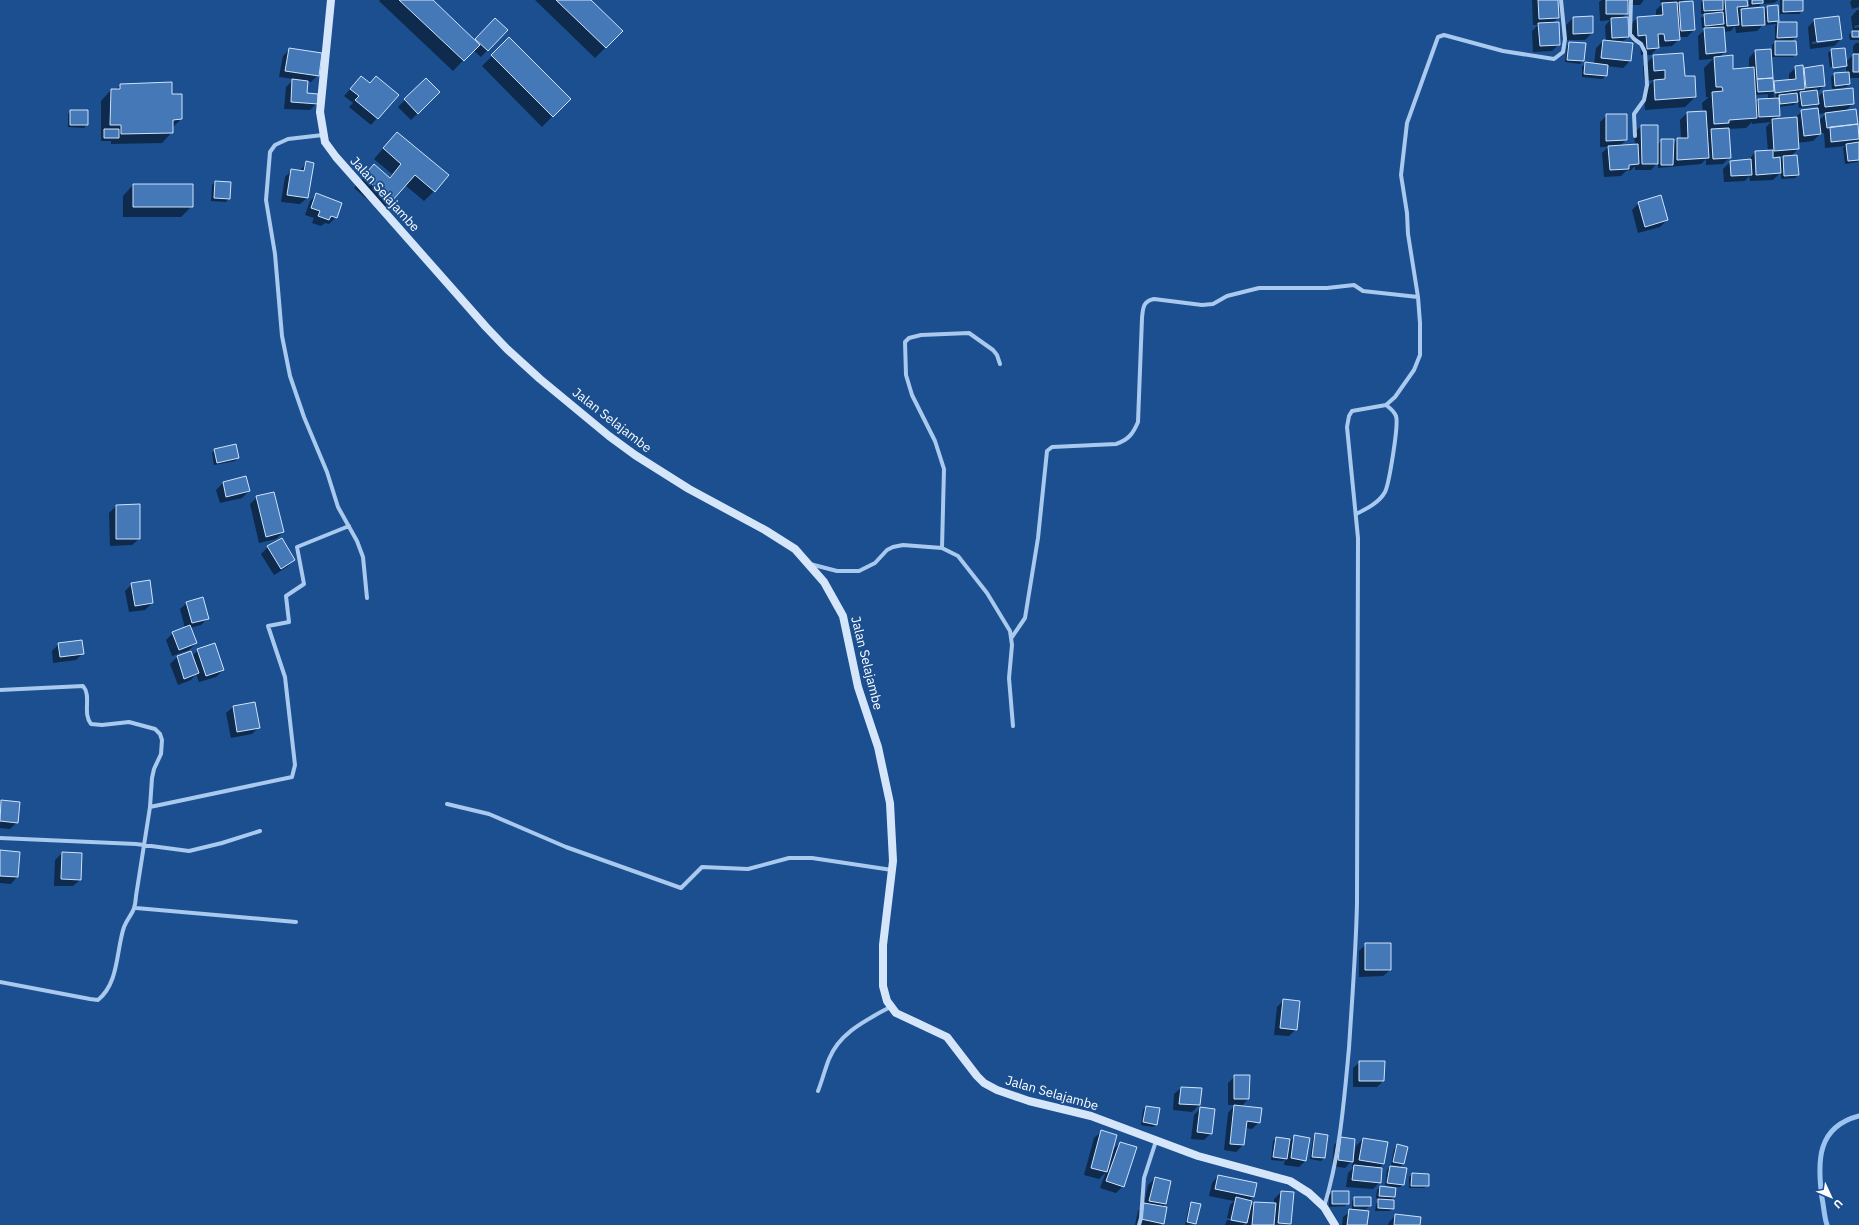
<svg xmlns="http://www.w3.org/2000/svg" width="1859" height="1225" font-family="'IBM Plex Sans',sans-serif">
<style>
.shadow{fill:#0007;fill-rule:evenodd}
.lines{fill:none;stroke-linecap:round;stroke-linejoin:round}
.stream{stroke:#9cc4f0;stroke-width:5}
.building{fill:#4478b7;stroke:#cfe3fa}
.street{stroke:#a9c9ee;stroke-width:4}
.secondary{stroke:#d6e6fa;stroke-width:8}
.labels{text-anchor:middle;dominant-baseline:central;stroke-width:3.5;stroke-linejoin:round;paint-order:stroke}
.street-label{font-size:13px;fill:#fff;stroke:#1b4f8f}
</style>
<rect width="100%" height="100%" fill="#1b4f8f"/>
<path class="shadow" d="M380,0H431L474,41L495,20L506,30L481,57L473,50L453,71L379,1Z
M535,0H590L622,31L595,58Z
M1532,0H1557L1558,18L1553,23L1559,44L1552,51L1533,52L1532,31L1538,25H1533Z
M1602,0H1655H1644L1640,5H1627V13L1622,18L1628,37L1621,43L1632,44L1630,61L1623,68L1607,66L1606,76L1602,79L1582,77V67L1586,63L1594,64L1596,48L1603,41H1606L1605,26L1610,20L1600,21L1599,2Z
M1660,0H1684L1681,3L1694,30L1687,37H1678V40L1672,46L1658,47L1651,55H1641L1640,42H1632L1630,25L1637,18L1656,17V10L1664,2H1660ZM1676,2H1681L1676,6Z
M1703,0H1746L1747,6L1743,10L1763,11L1767,6L1778,21L1776,23H1796V37L1791,42L1796,54L1793,57H1771L1772,84L1774,82L1789,80V74L1796,67L1802,71L1805,69L1824,86L1817,92V98L1823,92L1853,103L1845,112L1857,128L1859,126L1858,162L1845,164L1843,148L1845,146L1825,148L1824,133L1820,134L1813,141L1797,143L1798,149L1791,156L1798,175L1795,178L1781,179V172L1773,180L1750,181L1749,176L1745,181L1724,182L1723,169L1730,162L1748,161L1755,152H1768L1766,127L1771,122L1752,124V122L1746,128L1728,129L1730,157L1723,164L1706,165V159L1701,164L1658,168V162L1651,170H1635V166L1631,170L1626,171L1621,176L1604,177L1602,153L1608,147H1600V122L1607,115H1626V140L1620,146L1635,145L1634,133L1641,126L1657,145L1662,140L1673,144L1677,139H1681L1680,120L1687,113H1703L1702,103L1709,97H1706L1704,68L1713,59L1699,60L1698,36L1706,28H1702L1701,18L1706,14H1701V2ZM1765,23V25L1777,24L1775,26V40H1777L1772,45V54L1755,51L1749,58V69L1732,70L1719,57L1725,52L1723,32L1731,31L1735,26L1736,33L1757,31ZM1773,87H1775L1776,97L1774,98ZM1768,94V99L1758,100L1755,103V95ZM1798,101L1799,108L1815,106L1817,104L1818,109L1802,111L1795,118L1774,120L1779,115L1778,107L1794,105ZM1827,113L1818,121V114ZM1783,156L1779,161L1772,159V157Z
M1749,0H1778L1774,3L1764,4V1L1759,6L1749,7Z
M1780,0H1802V11L1799,14H1780Z
M1852,0H1859V7L1852,9L1850,2Z
M1857,10H1859V25L1854,26L1855,28L1859,27V40H1850L1849,35L1853,31L1851,17Z
M1573,18L1592,33L1585,40H1567L1566,25Z
M1815,20L1841,39L1834,46L1810,49L1808,27ZM1835,39V41L1812,44V42Z
M509,39L569,99L542,127L482,66Z
M1570,43L1585,44L1583,61L1580,64L1565,62L1567,46Z
M1856,43H1859V78H1848L1849,84L1846,87L1832,89L1831,77L1834,74L1846,73V66L1843,69L1830,71L1844,68V66L1830,67L1828,53L1831,50L1844,49L1846,62L1855,53H1853V46Z
M290,49L318,75L311,82L306,81V94L317,103L310,110L284,109L286,87L294,79L279,77L283,56Z
M1654,56L1684,77L1695,97L1685,107L1645,110L1644,91L1654,80L1644,81L1643,66Z
M426,79L439,92L411,120L398,107Z
M355,84L397,95L371,125L349,107L353,103L344,96Z
M121,85L171,95L181,119L172,128V132L162,143L111,144V141H101V101L111,90H115Z
M71,111L87,124L84,128L68,127V114Z
M387,144L434,191L424,201L405,185L381,211L354,188L374,166L389,178L392,174L374,159Z
M307,162V198L300,204L281,202L285,177L292,170L300,171Z
M215,182L229,198L226,202L211,201L212,185Z
M133,185L192,206L181,217H123V196Z
M317,194L336,217L329,224L325,223L321,226L312,223L314,218L305,215L310,201Z
M1639,203L1667,220L1660,227L1638,233L1632,210Z
M215,450L238,458L235,461L214,465L212,453Z
M245,477L249,491L242,498L220,503L216,490L223,483Z
M257,497L283,532L276,539L259,543L250,504Z
M116,506L139,539L132,545L110,546L109,513Z
M268,547L294,560L287,567L274,575L261,554Z
M132,584L152,603L145,610L129,612L125,591Z
M187,603L208,618L201,625L190,628L196,643L189,650L172,656L166,640L173,633L185,628L180,609Z
M59,644L83,653L76,660L53,663L52,651Z
M198,650L223,670L216,677L199,682L196,674L191,680L178,685L170,664L177,657L190,652L192,656Z
M233,707L259,727L252,734L231,738L226,713Z
M1,801L17,822L10,829L0,828Z
M0,851L19,852L17,877L11,884L0,883Z
M62,853L80,880L73,886H54L55,860Z
M1366,944L1390,970L1383,976L1359,977V951Z
M1283,1001L1296,1029L1289,1036L1274,1035L1277,1007Z
M1360,1062L1383,1081L1377,1087H1353V1068Z
M1235,1076L1248,1099L1241,1107L1259,1122L1252,1129L1245,1128L1243,1145L1236,1152L1224,1150L1228,1113L1235,1105H1228V1083Z
M1181,1088L1201,1089L1199,1105L1192,1112L1173,1110L1174,1094Z
M1146,1107L1157,1124L1153,1127L1141,1125L1143,1110Z
M1201,1108L1211,1133L1204,1140L1191,1139L1194,1115Z
M1101,1132L1111,1151L1120,1143L1123,1186L1116,1193L1100,1188L1106,1172L1099,1179L1084,1175L1094,1138Z
M1316,1135L1324,1158L1321,1161L1310,1159L1313,1138Z
M1295,1136L1306,1160L1299,1167L1284,1165L1285,1159L1283,1161L1271,1160L1273,1141L1277,1138L1289,1142Z
M1341,1138L1353,1159L1345,1168L1332,1166L1334,1145Z
M1363,1139L1383,1164L1378,1169L1380,1182L1373,1189L1346,1187L1348,1173L1354,1167H1352L1356,1146Z
M1397,1146L1403,1164L1399,1168L1403,1184L1400,1187H1395L1394,1197L1390,1201L1393,1208L1390,1211H1375L1376,1204L1380,1199L1376,1198L1377,1190L1380,1187L1393,1188V1187L1385,1185L1387,1170L1390,1167L1399,1168V1166L1391,1165L1394,1149Z
M1412,1174L1428,1185L1424,1188H1409V1177Z
M1218,1176L1253,1197L1249,1201V1208L1254,1203L1274,1204V1199L1281,1192L1290,1224L1246,1225V1222L1243,1225H1225L1227,1220L1242,1223V1221L1227,1218L1230,1205L1234,1201L1209,1196L1212,1183Z
M1155,1178L1166,1204L1162,1207L1163,1223L1161,1225H1135L1138,1211L1144,1205L1148,1185Z
M1332,1192L1348,1203L1345,1206L1329,1207V1195Z
M1355,1198L1370,1206L1366,1209H1354L1366,1225H1342L1343,1217L1352,1210V1201Z
M1192,1203L1196,1224L1185,1225L1189,1206Z
M1396,1215L1419,1225H1388L1389,1222Z"/>
<g class="lines">
<path class="stream" d="M1827,1225C1824,1216 1824,1207 1822,1198C1817,1161 1817,1127 1859,1116"/>
</g>
<path class="building" d="M399,0H433L480,45L464,61Z
M556,0H591L623,31L606,48Z
M1538,0H1558L1559,18L1539,19Z
M1606,0H1628V14H1606Z
M1703,0H1723V10L1704,11Z
M1725,0H1747L1748,6L1737,7L1739,25L1727,26Z
M1752,0H1763V3L1752,4Z
M1783,0H1803V11L1783,12Z
M1693,1L1695,30L1681,31L1679,2Z
M1677,2L1680,40L1665,41L1664,34H1658L1659,48L1647,49L1646,35L1638,36L1637,17L1663,15L1662,3Z
M1778,5L1779,21L1768,22L1767,6Z
M1764,7L1765,25L1742,26L1741,9Z
M1723,12L1724,24L1705,26L1704,14Z
M1593,16V33L1573,34V17Z
M1839,16L1842,39L1817,42L1814,19Z
M1628,17L1629,37L1612,38L1611,18Z
M495,18L508,30L488,51L475,39Z
M1559,22L1560,45L1540,46L1538,23Z
M1778,22H1797V37L1777,38Z
M1724,27L1726,52L1706,54L1704,28Z
M1852,31H1859V37H1852Z
M509,37L571,99L553,117L491,55Z
M1603,40L1633,43L1631,61L1601,58Z
M1775,41H1796L1797,55H1775Z
M1569,42L1586,43L1584,61L1567,60Z
M289,48L322,53L319,76L285,71Z
M1845,48L1847,66L1833,68L1831,49Z
M1771,49L1773,78L1757,79L1755,50Z
M1683,53L1685,76H1695L1696,97L1655,100L1654,80L1665,79V70L1654,71L1653,55Z
M1853,54H1859V72H1853Z
M1733,55V69L1754,67L1757,118L1729,120V123L1714,124L1712,92L1723,91L1722,87H1716L1714,57Z
M1585,62L1608,65L1607,76L1584,74Z
M1803,65L1805,89L1775,93L1774,81L1796,79L1795,66Z
M1823,65L1825,86L1806,88L1804,68Z
M1849,72L1850,84L1835,86L1834,73Z
M361,76L370,83L376,76L399,95L378,119L355,100L359,96L350,89Z
M426,78L440,92L418,114L404,99Z
M1773,78L1774,91L1758,92L1757,79Z
M292,79L308,81L307,93L318,94V104L291,102Z
M172,82V94H182V119L173,120V133L121,134V125H110L111,89H120V84Z
M1853,88L1854,104L1825,107L1823,91Z
M1817,90L1819,104L1802,106L1800,92Z
M1797,93L1798,102L1780,104L1779,95Z
M1779,98L1780,116L1759,117L1758,99Z
M1818,108L1821,134L1804,136L1801,110Z
M1856,109L1858,124L1827,128L1825,113Z
M70,110H88V125H70Z
M1706,111L1709,158L1677,160V138H1688L1687,112Z
M1606,114H1627V140L1606,141Z
M1797,117L1799,149L1774,151L1772,119Z
M1858,124L1859,139L1831,142L1830,127Z
M1641,125H1658V164H1642Z
M1729,128L1731,158L1713,159L1711,129Z
M104,129H119V138H104Z
M397,132L449,175L435,192L415,175L392,201L363,177L374,164L390,178L401,164L383,148Z
M1661,139H1674L1673,165H1661Z
M1859,142V160L1848,161L1846,144Z
M1638,144L1639,164L1629,165V169L1610,170L1608,146Z
M1773,150V158L1780,157L1781,173L1756,175L1755,151Z
M1797,155L1799,175L1784,176L1783,156Z
M1751,159L1752,175L1731,176L1730,161Z
M306,161L314,163L308,198L287,195L291,169L304,171Z
M215,181L231,182L230,199L214,198Z
M133,184H193V207H133Z
M316,193L342,203L337,218L331,216L329,220L318,216L320,211L311,208Z
M1661,195L1668,220L1645,227L1638,202Z
M236,444L239,458L217,463L214,449Z
M246,476L250,491L226,497L223,482Z
M274,492L284,532L266,537L256,496Z
M140,504V539H116V505Z
M282,538L295,560L281,569L267,546Z
M150,580L153,603L135,606L131,583Z
M203,597L209,619L192,623L186,602Z
M190,625L197,643L179,650L172,632Z
M82,640L84,654L60,657L58,643Z
M215,643L224,670L206,676L197,649Z
M191,651L199,673L184,679L177,656Z
M255,702L260,728L237,732L233,706Z
M1,800L20,802L18,823L0,821Z
M0,850L20,852L18,877L0,876Z
M62,852L82,853L81,880L61,879Z
M1365,943H1391V970H1365Z
M1283,999L1300,1001L1297,1030L1280,1028Z
M1359,1061H1385L1384,1081H1359Z
M1234,1075H1250L1249,1099H1234Z
M1181,1087L1202,1088L1200,1105L1179,1104Z
M1234,1105L1262,1108L1260,1123L1247,1121L1244,1145L1230,1144Z
M1146,1106L1160,1108L1157,1125L1143,1122Z
M1200,1107L1215,1109L1212,1134L1197,1132Z
M1101,1130L1117,1135L1107,1172L1091,1168Z
M1315,1133L1328,1135L1325,1158L1312,1157Z
M1294,1135L1310,1138L1306,1161L1291,1158Z
M1276,1137L1290,1139L1287,1159L1273,1157Z
M1341,1137L1355,1139L1353,1162L1338,1160Z
M1363,1138L1388,1142L1384,1164L1359,1160Z
M1120,1142L1137,1147L1124,1187L1106,1181Z
M1397,1144L1408,1147L1404,1164L1393,1162Z
M1354,1165L1382,1168L1381,1183L1352,1180Z
M1390,1166L1407,1168L1404,1185L1387,1183Z
M1412,1173L1429,1174V1186H1411Z
M1218,1175L1257,1183L1254,1197L1215,1189Z
M1155,1177L1171,1181L1166,1204L1149,1201Z
M1380,1186L1396,1188L1395,1197L1379,1196Z
M1281,1191L1294,1192L1291,1224L1278,1223Z
M1332,1191H1349V1204H1332Z
M1236,1197L1252,1201L1247,1223L1231,1220Z
M1354,1197H1371V1206H1354Z
M1378,1199L1394,1200V1209L1378,1208Z
M1191,1202L1201,1204L1196,1224L1187,1222Z
M1254,1202L1276,1203L1274,1225H1252Z
M1144,1203L1167,1207L1164,1224L1141,1219Z
M1349,1209L1369,1211L1367,1225H1347Z
M1395,1214L1421,1217L1420,1225H1394Z"/>
<g class="lines">
<path class="street" d="M1631,0L1630,34L1634,39L1641,44L1645,52L1647,85L1644,100L1634,114L1635,136
M323,135L288,139L275,145L270,152L266,200L275,254L282,336L290,376L304,417L327,472L338,507L357,541L363,557L367,598
M1356,514C1366,509 1379,503 1385,492C1389,484 1399,424 1396,416C1394,411 1390,408 1386,405
M942,548L944,469L935,441L912,395L906,375L905,342L909,338L921,335L969,333L993,350L997,355L1000,364
M810,564L837,571H859L875,563L887,550L893,547L903,545L942,548L958,556L987,593L1010,631L1012,645L1009,678L1013,726
M1012,637L1025,618L1038,538L1047,451L1052,447L1116,444C1128,440 1133,434 1138,422L1142,318C1143,308 1143,301 1154,299L1202,305L1213,304L1227,296L1259,288H1327L1354,285L1363,291L1418,297
M0,690L83,686C92,696 82,713 91,724L102,725L129,722L155,729L160,734L162,740L161,754L154,769L152,778L150,807L136,896C135,914 130,913 124,927C116,951 119,983 98,1000L90,999L0,982
M447,804L489,814L566,847L681,888L702,867L748,869L789,858H812L892,870
M150,807L292,777L295,765L285,677L268,626L289,622L286,596L304,584L297,547L349,526
M0,838L136,844L189,851L222,843L260,831
M136,908L296,922
M818,1091C822,1081 825,1069 829,1059C840,1032 867,1020 890,1007
M1324,1207C1340,1155 1344,1101 1349,1048C1352,1000 1356,951 1357,903L1358,538L1347,427L1349,416L1352,411L1386,405L1395,397L1414,370L1420,355V323L1418,297L1408,234L1407,213L1401,175L1407,123L1438,37L1444,35L1503,51L1554,59L1563,52L1565,39L1561,0
M1139,1225L1141,1218L1144,1178L1156,1141"/>
<path class="secondary" d="M331,0L320,112L325,142L336,157L486,327L507,349L540,379L609,436L635,455L689,489L765,530L795,549L824,582L843,616L858,687L878,747L890,803L893,861L883,945V986L887,1001L896,1013L947,1037L977,1076L984,1083L997,1090L1029,1101L1091,1116L1198,1156L1290,1181L1309,1193L1324,1207L1335,1225"/>
</g>
<g class="labels">
<g class="street-label">
<text transform="translate(385 194) rotate(48)">Jalan Selajambe</text>
<text transform="translate(612 420) rotate(38)">Jalan Selajambe</text>
<text transform="translate(867 663) rotate(76)">Jalan Selajambe</text>
<text transform="translate(1052 1093) rotate(16)">Jalan Selajambe</text>
</g>
</g>
<g transform="translate(1831 1197) rotate(134)" stroke="#1b4f8f" stroke-width="3" paint-order="stroke">
<path d="M0-3L7 15L0 10L-7 15Z" fill="#ffffff"/>
<text y="-6" font-size="11" font-weight="bold" text-anchor="middle" fill="#ffffff">U</text>
</g>
</svg>
